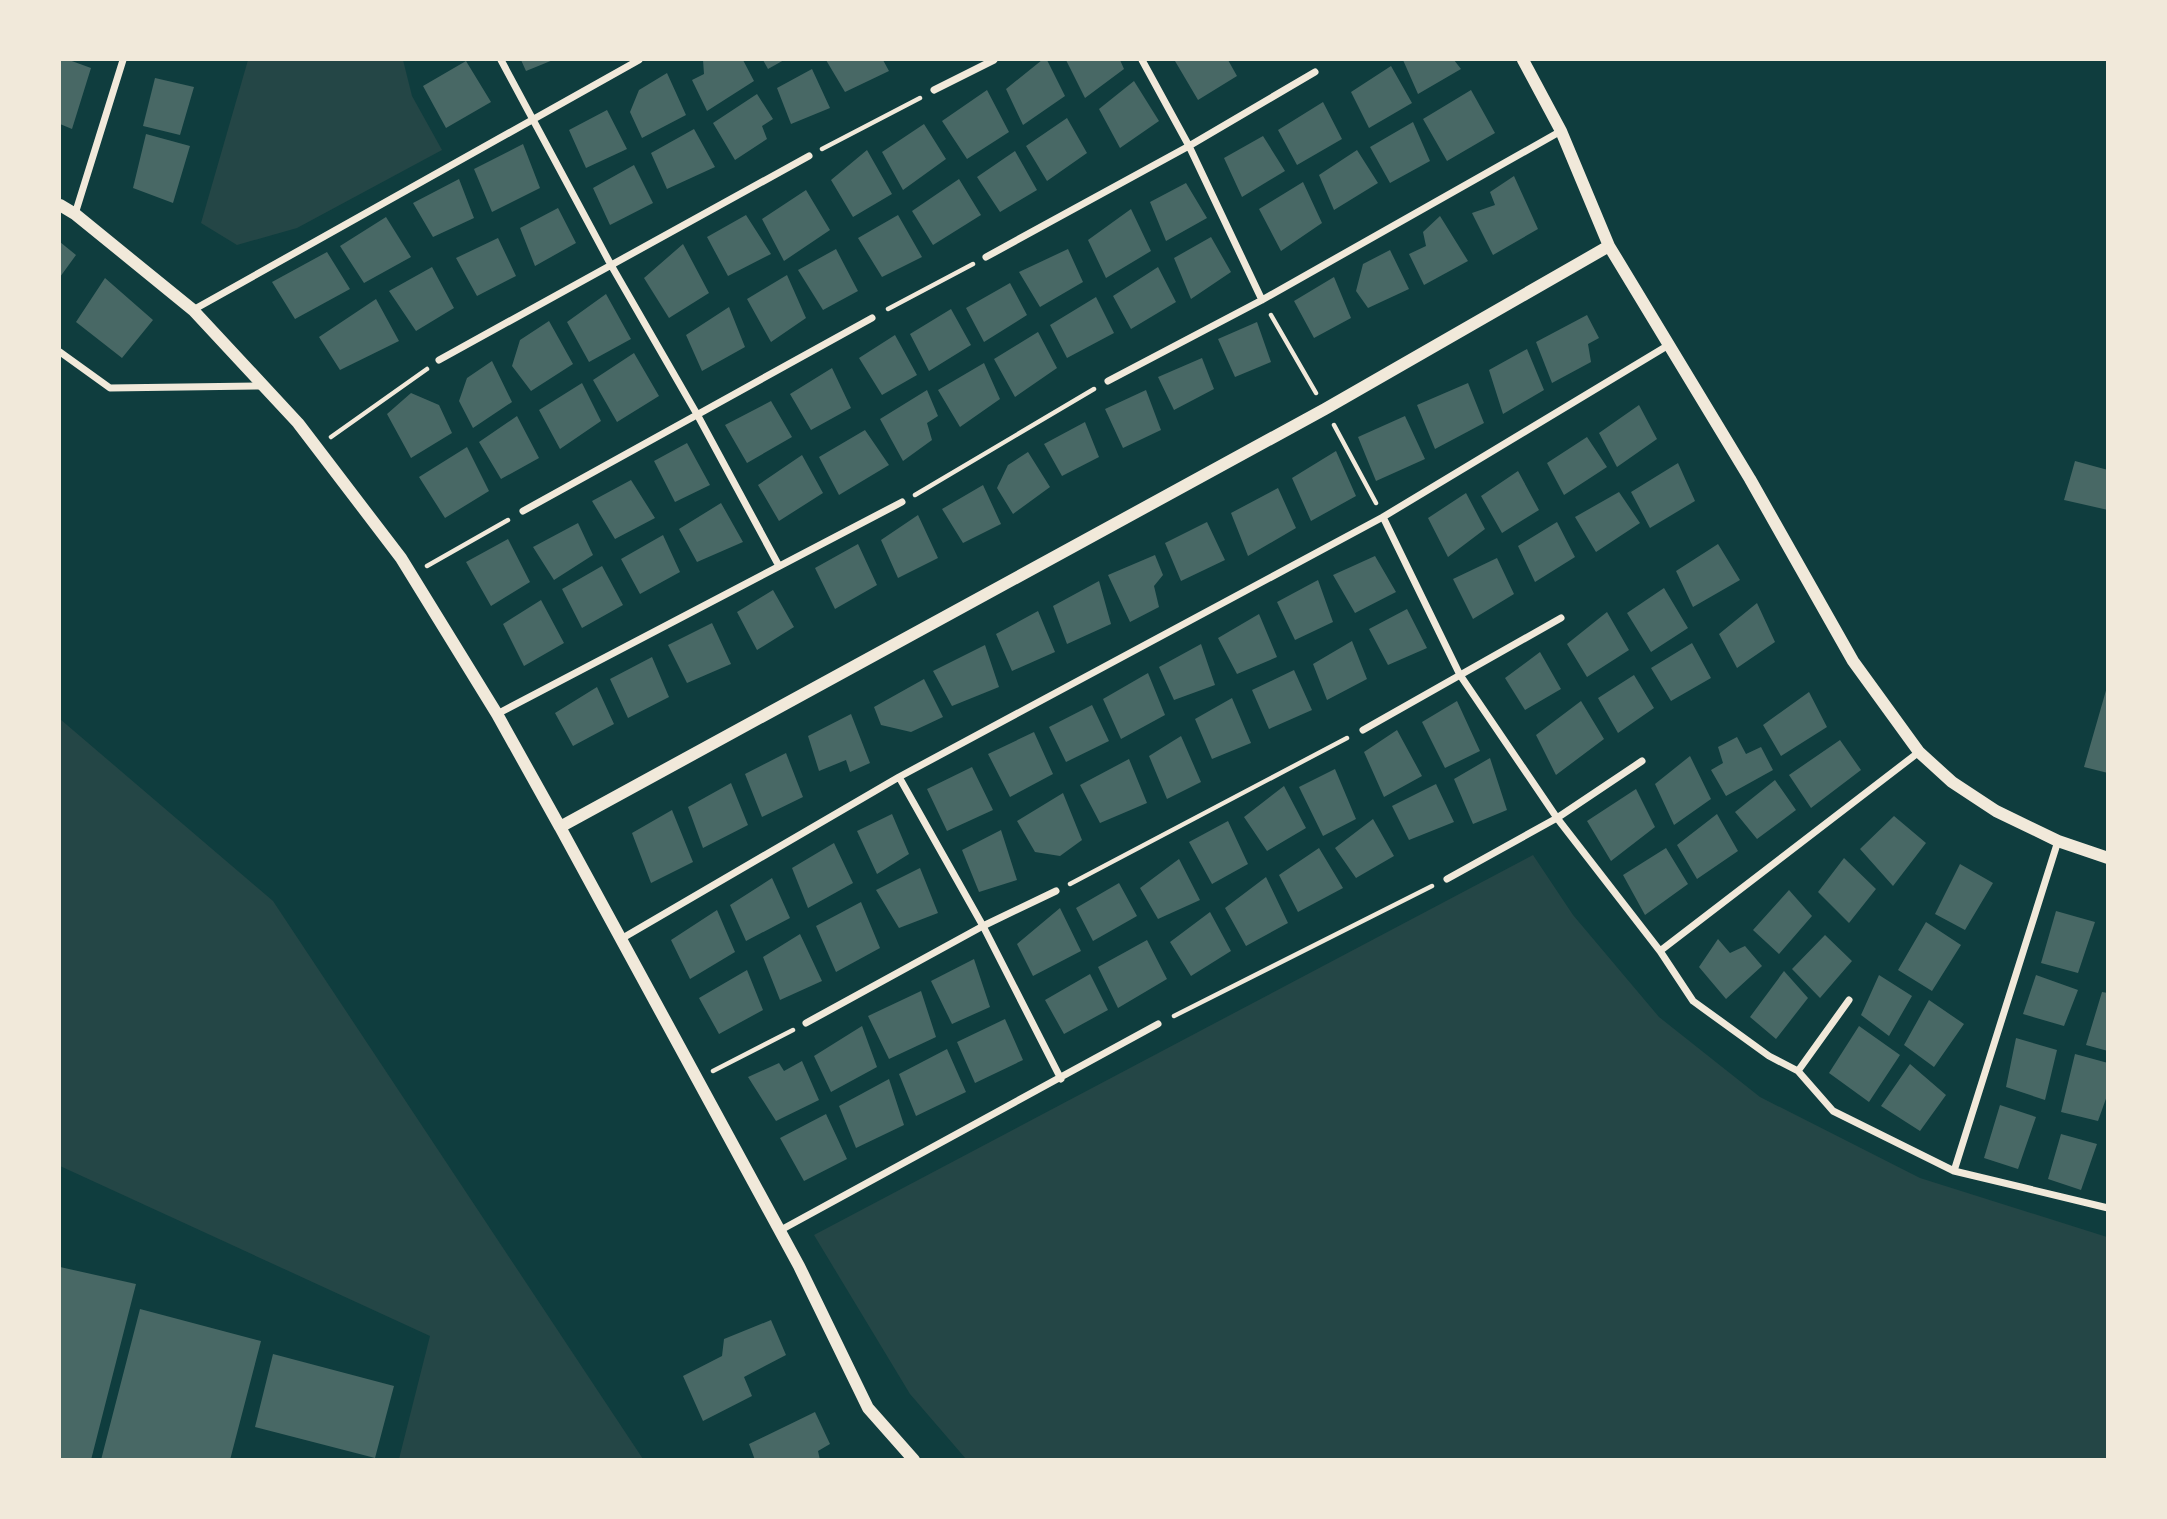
<svg xmlns="http://www.w3.org/2000/svg" width="2167" height="1519" font-family="Helvetica,sans-serif">
<style>
.green{fill:#244646}
.building{fill:#486865}
.lines{fill:none;stroke-linecap:round;stroke-linejoin:round}
.path{stroke:#f1e9da;stroke-width:4.5}
.minor{stroke:#f1e9da;stroke-width:7}
.tertiary{stroke:#f1e9da;stroke-width:12}
</style>
<rect width="100%" height="100%" fill="#0f3d3e"/>
<path class="green" d="M248,60H403L412,96L442,150L297,228L237,245L201,223Z
M60,719L273,901L643,1459H399L430,1336L60,1166Z
M1533,855L1573,915L1659,1017L1760,1097L1920,1178L2107,1237V1459H966L910,1394L814,1235Z"/>
<path class="building" d="M60,60H69L91,68L72,129L60,124Z
M521,60H553L526,71Z
M703,60H743L754,81L707,111L692,80L704,74Z
M763,60H784L768,69Z
M826,60H883L889,71L845,92Z
M1042,60H1047L1065,96L1023,125L1006,89Z
M1066,60H1120L1124,69L1085,98Z
M1177,60H1228L1237,76L1198,100L1175,61Z
M1403,60H1454L1461,69L1418,94Z
M466,61L491,102L446,128L423,86Z
M1391,66L1412,103L1369,128L1351,92Z
M812,69L830,108L791,124L777,88Z
M667,73L686,115L642,138L630,112L639,90Z
M155,78L194,87L180,135L143,126Z
M1134,81L1159,121L1120,148L1099,109Z
M987,90L1009,132L967,159L942,121Z
M1471,90L1495,133L1447,161L1423,119Z
M757,94L773,119L762,126L767,139L735,160L713,123Z
M1323,102L1342,139L1297,165L1278,130Z
M607,110L627,149L586,168L569,130Z
M1067,118L1087,153L1047,181L1026,146Z
M1413,122L1430,161L1390,183L1370,147Z
M924,124L946,159L903,190L882,152Z
M694,129L715,167L667,189L651,153Z
M146,134L190,146L173,203L133,188Z
M1263,136L1285,171L1242,197L1224,158Z
M523,144L540,188L492,212L474,169Z
M867,150L892,194L853,217L831,180Z
M1357,150L1378,183L1334,210L1319,175Z
M1015,151L1037,190L1000,212L977,177Z
M634,165L653,203L610,225L593,188Z
M1514,176L1538,229L1493,255L1472,213L1495,205L1490,192Z
M459,179L474,218L433,237L413,203Z
M959,179L981,215L933,245L912,211Z
M1303,182L1322,223L1281,251L1259,209Z
M1186,183L1207,218L1166,241L1150,202Z
M806,190L830,230L784,261L762,219Z
M558,208L576,243L535,266L520,228Z
M1131,209L1151,251L1106,278L1088,240Z
M746,215L771,254L728,276L707,237Z
M898,215L922,257L882,277L858,238Z
M1440,216L1468,261L1424,285L1409,254L1426,246L1423,232Z
M386,217L411,257L364,283L340,246Z
M1211,237L1231,272L1191,299L1174,258Z
M498,238L516,276L477,296L456,258Z
M60,242L76,255L60,277Z
M683,244L709,293L669,318L644,278Z
M836,249L858,291L823,310L798,270Z
M1068,249L1083,282L1040,307L1019,272Z
M1390,250L1409,289L1368,308L1356,291L1363,264Z
M327,252L350,289L295,319L272,282Z
M432,267L454,308L416,331L389,291Z
M1158,267L1176,302L1131,329L1113,296Z
M787,275L806,318L771,342L747,299Z
M1334,277L1351,318L1314,338L1294,301Z
M105,278L153,320L122,358L76,322Z
M1010,283L1027,315L984,342L966,308Z
M606,294L631,339L589,362L567,322Z
M1096,297L1114,333L1067,358L1050,325Z
M376,299L399,341L340,370L319,337Z
M729,307L745,347L702,371L686,335Z
M951,309L971,345L929,371L910,334Z
M1587,315L1599,338L1588,344L1591,362L1552,383L1536,342Z
M549,321L573,364L531,391L512,366L520,340Z
M1257,322L1271,362L1235,377L1218,339Z
M1038,332L1057,368L1015,397L994,359Z
M895,335L917,375L882,395L859,358Z
M1527,349L1544,390L1503,414L1489,370Z
M634,353L659,396L617,422L593,380Z
M1202,358L1214,389L1174,410L1158,377Z
M492,361L512,402L473,428L459,401L467,378Z
M984,363L1000,399L960,427L938,390Z
M832,368L851,408L811,430L790,394Z
M582,383L601,421L560,449L539,410Z
M1468,383L1484,423L1435,449L1417,405Z
M927,390L938,416L927,423L932,440L903,461L880,419Z
M1146,390L1161,430L1123,448L1105,409Z
M411,393L439,405L452,433L411,458L387,414Z
M771,401L792,437L747,463L725,425Z
M1639,405L1657,439L1617,467L1599,433Z
M517,416L539,458L501,479L479,442Z
M1405,416L1425,459L1376,481L1358,437Z
M1085,422L1099,457L1062,476L1044,444Z
M865,430L889,465L839,495L819,457Z
M1587,437L1607,467L1564,495L1547,463Z
M687,443L710,485L675,502L654,461Z
M467,447L489,491L445,518L419,477Z
M1336,451L1356,496L1311,521L1292,478Z
M1028,452L1050,487L1013,514L997,488L1008,465Z
M802,455L823,493L779,521L758,485Z
M2075,461L2108,470V510L2064,500Z
M1678,463L1695,501L1650,528L1631,492Z
M1518,471L1539,510L1502,533L1481,496Z
M631,480L655,518L615,539L592,501Z
M983,485L1001,524L963,543L942,509Z
M1278,488L1296,528L1248,556L1231,513Z
M1619,492L1640,523L1596,552L1575,517Z
M1466,493L1485,529L1448,557L1428,518Z
M721,503L743,542L697,562L679,529Z
M918,515L938,558L898,578L881,540Z
M1207,522L1225,560L1181,581L1165,543Z
M1557,522L1575,557L1535,582L1518,546Z
M578,523L593,555L554,580L533,547Z
M663,535L680,572L640,594L621,559Z
M508,539L530,582L491,606L466,562Z
M858,544L877,585L835,609L815,568Z
M1718,544L1740,580L1693,607L1676,571Z
M1155,555L1163,575L1154,586L1159,607L1130,622L1108,575Z
M1375,556L1396,592L1355,613L1333,575Z
M1497,558L1514,594L1473,619L1453,579Z
M602,566L623,605L582,628L562,589Z
M1318,580L1333,622L1295,640L1277,602Z
M1099,581L1111,624L1067,644L1053,606Z
M1664,588L1688,628L1651,652L1627,613Z
M773,590L794,627L757,650L737,612Z
M541,600L564,643L524,666L503,624Z
M1757,603L1775,642L1737,668L1719,634Z
M1407,609L1427,648L1388,665L1369,629Z
M1038,611L1055,652L1012,671L996,634Z
M1607,612L1629,650L1587,677L1567,644Z
M1259,614L1277,657L1237,674L1218,638Z
M712,623L731,664L687,683L668,645Z
M1352,641L1367,679L1327,700L1313,664Z
M1692,643L1711,678L1671,701L1651,668Z
M1201,644L1215,685L1174,700L1159,667Z
M985,645L999,687L952,706L933,671Z
M1540,652L1561,689L1525,710L1505,678Z
M652,657L669,697L628,718L610,679Z
M1294,670L1312,710L1269,729L1252,690Z
M1148,673L1165,715L1121,739L1103,699Z
M1634,675L1654,708L1618,733L1598,698Z
M924,679L943,717L911,732L881,725L874,707Z
M597,687L614,724L573,746L555,713Z
M2107,687H2108V773L2084,767Z
M1809,692L1827,727L1781,756L1763,725Z
M1232,698L1251,743L1212,759L1195,719Z
M1457,701L1480,751L1445,768L1422,722Z
M1581,701L1604,739L1556,775L1536,735Z
M1092,705L1109,741L1066,762L1049,727Z
M851,714L870,763L850,772L846,760L819,771L808,736Z
M1397,730L1422,776L1384,797L1364,752Z
M1034,732L1053,774L1010,797L988,754Z
M1181,736L1201,782L1167,799L1149,756Z
M1737,737L1746,754L1761,747L1773,770L1726,796L1711,770L1723,763L1718,747Z
M1840,740L1861,770L1811,808L1789,775Z
M786,753L803,797L762,817L745,774Z
M1690,756L1711,799L1674,825L1655,784Z
M1490,758L1507,810L1473,824L1454,779Z
M1129,759L1147,803L1100,823L1080,785Z
M972,767L993,810L947,831L927,789Z
M1335,769L1356,819L1323,836L1299,787Z
M1775,780L1796,810L1757,839L1735,812Z
M731,783L748,825L703,848L688,807Z
M1436,784L1454,822L1409,840L1392,806Z
M1284,786L1306,828L1267,851L1244,817Z
M1636,789L1655,827L1611,861L1587,821Z
M1063,793L1082,840L1060,856L1035,852L1017,821Z
M672,810L693,862L651,883L632,833Z
M892,814L909,854L877,874L857,831Z
M1717,814L1738,851L1697,879L1677,845Z
M1894,816L1926,843L1893,886L1860,849Z
M1373,819L1394,856L1356,878L1335,848Z
M1228,821L1248,864L1212,884L1189,842Z
M1001,830L1017,880L979,892L962,850Z
M834,843L853,883L808,908L792,868Z
M1319,848L1343,888L1298,912L1279,875Z
M1666,848L1688,884L1645,915L1623,875Z
M1844,858L1876,889L1849,923L1818,892Z
M1179,859L1200,900L1158,919L1140,888Z
M1960,864L1993,883L1965,930L1935,914Z
M920,868L938,913L899,928L876,890Z
M1266,877L1288,923L1246,946L1225,908Z
M772,878L790,918L746,941L730,905Z
M1119,883L1137,916L1093,941L1076,908Z
M1789,890L1812,916L1779,954L1753,930Z
M861,902L880,948L836,972L816,926Z
M1060,908L1081,951L1033,976L1017,944Z
M717,910L735,952L690,979L671,940Z
M2056,911L2095,922L2078,973L2041,963Z
M1210,912L1231,951L1191,976L1170,942Z
M1926,922L1961,945L1932,991L1898,970Z
M800,934L822,981L780,1000L763,957Z
M1825,935L1852,961L1820,998L1792,969Z
M1718,939L1730,953L1745,946L1762,966L1726,999L1699,967Z
M1147,940L1167,979L1118,1008L1098,967Z
M974,959L990,1007L952,1024L931,981Z
M747,970L763,1010L719,1034L699,998Z
M1784,971L1808,998L1776,1039L1750,1017Z
M1090,974L1108,1010L1064,1034L1045,1000Z
M1879,975L1912,996L1889,1036L1861,1015Z
M2036,975L2078,990L2064,1026L2023,1014Z
M921,991L936,1037L889,1059L868,1016Z
M2102,992L2108,993V1051L2086,1045Z
M1929,1000L1964,1024L1934,1067L1904,1045Z
M1005,1019L1023,1060L975,1083L957,1042Z
M862,1026L877,1067L831,1092L814,1056Z
M1859,1026L1900,1055L1869,1102L1829,1073Z
M2016,1038L2057,1050L2045,1100L2006,1087Z
M947,1049L966,1092L916,1116L899,1074Z
M2075,1054L2108,1063V1093L2098,1121L2061,1112Z
M802,1061L819,1100L776,1121L748,1077L779,1063L784,1071Z
M1910,1064L1946,1095L1920,1131L1881,1106Z
M889,1079L904,1125L856,1148L839,1106Z
M2000,1105L2036,1117L2018,1169L1984,1158Z
M826,1114L847,1159L804,1181L780,1138Z
M2061,1134L2097,1144L2081,1190L2048,1179Z
M60,1267L136,1284L91,1460H60Z
M140,1309L261,1341L230,1460H101Z
M771,1320L786,1355L744,1377L752,1396L703,1421L683,1376L722,1356L724,1339Z
M273,1354L394,1386L375,1458L255,1427Z
M815,1412L830,1444L818,1451L820,1460H755L749,1444Z"/>
<g class="lines">
<path class="path" d="M822,149L920,98
M888,309L973,264
M1271,315L1316,393
M1334,425L1376,503
M331,437L427,369
M915,495L1094,389
M427,566L508,520
M1070,884L1347,738
M1174,1016L1432,886
M713,1071L793,1030"/>
<path class="minor" d="M501,60L611,265L698,416L779,566
M1142,60L1189,146L1262,300
M934,90L994,60
M75,214L123,60
M986,257L1189,146L1315,72
M193,310L639,60
M60,352L110,388L263,386
M439,360L809,156
M1108,381L1262,300L1561,131
M523,511L872,318
M1383,517L1460,675L1557,818L1660,951L1693,1001L1769,1056L1798,1071L1833,1111L1954,1171L2108,1208
M497,714L902,502
M1363,730L1561,618
M899,777L983,926L1061,1079
M1447,879L1557,818L1642,761
M621,939L899,777L1383,517L1667,346
M1660,951L1919,752
M806,1023L983,926L1056,891
M1798,1071L1849,1000
M1954,1171L2058,841
M779,1231L1158,1024"/>
<path class="tertiary" d="M1523,60L1561,131L1609,246L1750,479L1853,661L1919,752L1952,782L1996,811L2058,841L2108,858
M60,205L75,214L193,310L298,423L401,558L497,714L560,827L1325,409L1609,246
M560,827L799,1266L868,1408L914,1460"/>
</g>
<rect width="2167" height="1519" fill="none" stroke="#f1e9da" stroke-width="122"/>
</svg>
